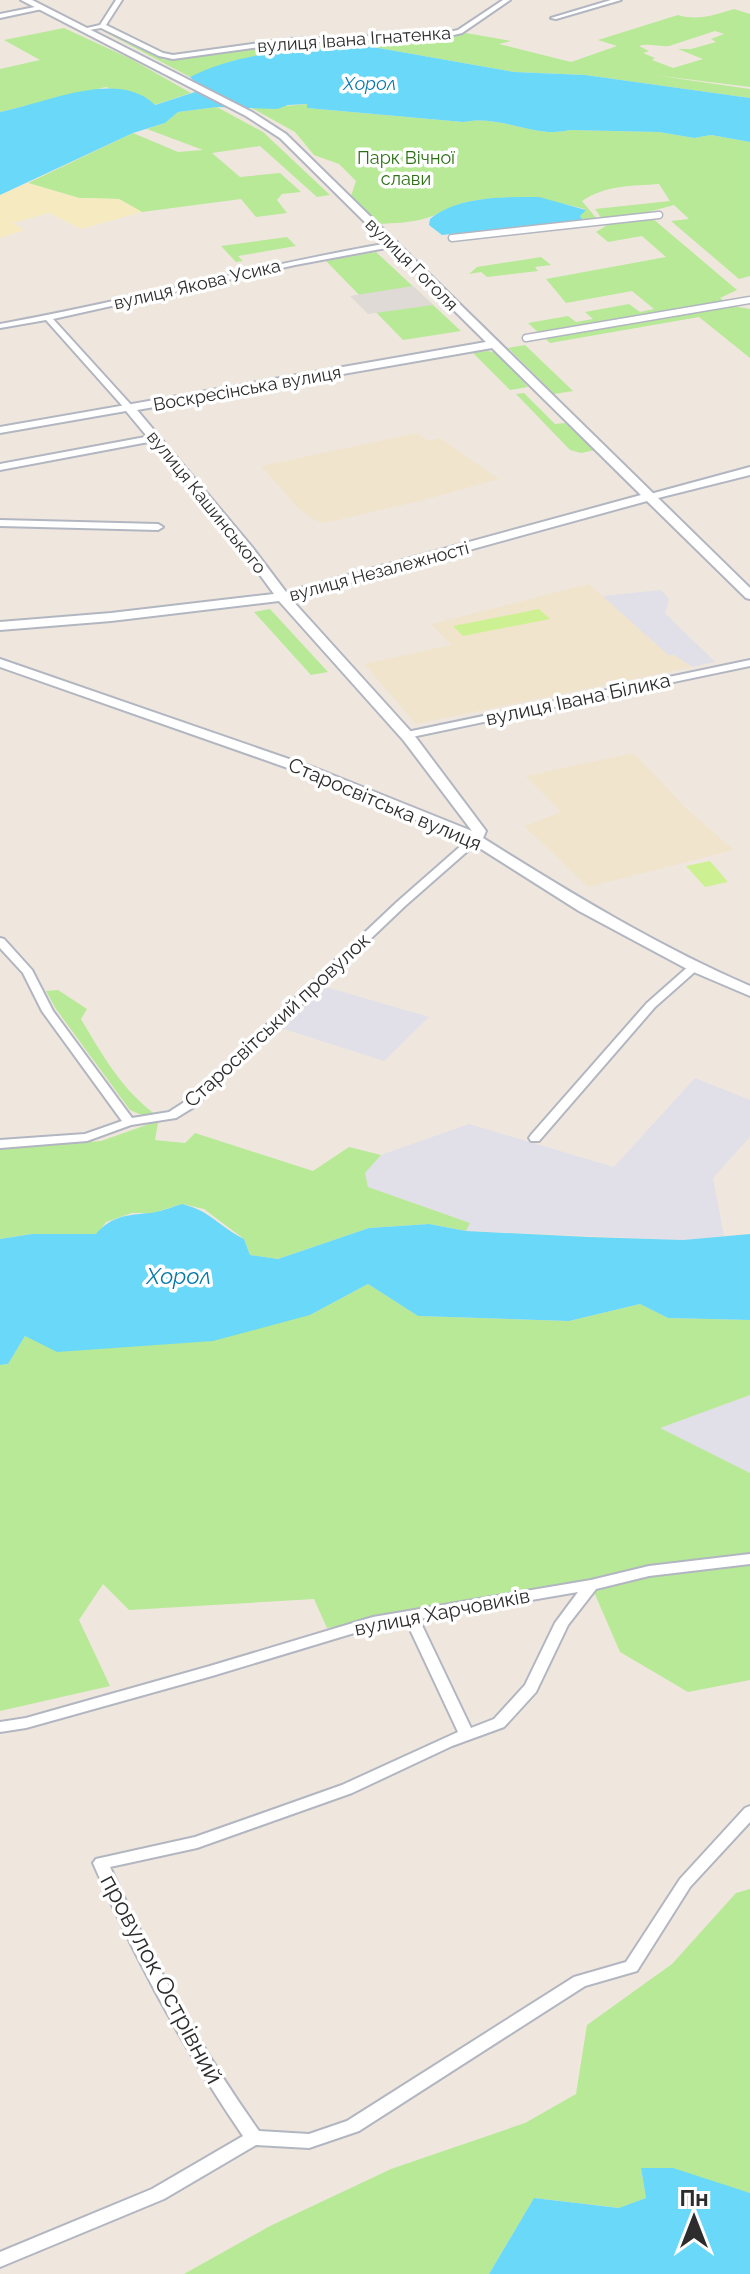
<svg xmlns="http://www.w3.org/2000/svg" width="750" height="2274" font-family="Raleway,sans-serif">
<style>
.industrial{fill:#e1dfe7}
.education{fill:#f1e4cd}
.green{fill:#b7e997;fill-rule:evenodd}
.sand{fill:#f6ebc0}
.pitch{fill:#cdf192}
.plaza{fill:#dfdad6}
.water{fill:#6ad8f8}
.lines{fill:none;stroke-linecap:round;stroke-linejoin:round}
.pedestrian-casing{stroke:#b2b6c1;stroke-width:9}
.minor-casing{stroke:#b2b6c1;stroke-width:4}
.tertiary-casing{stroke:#b2b6c1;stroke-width:4}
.secondary-casing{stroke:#b2b6c1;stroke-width:4}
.pedestrian{stroke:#fff;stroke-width:6}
.minor{fill:#fff;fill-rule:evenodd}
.tertiary{fill:#fff;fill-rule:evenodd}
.secondary{fill:#fff;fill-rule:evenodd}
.labels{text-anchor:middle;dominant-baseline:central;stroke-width:7;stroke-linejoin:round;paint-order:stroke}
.far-street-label{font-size:18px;fill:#2d2d2d;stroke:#fff}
.far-water-label{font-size:18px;font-style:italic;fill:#0378aa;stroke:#fff}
.far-park-label{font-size:18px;fill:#2c7115;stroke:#fff}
.street-label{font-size:20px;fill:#2d2d2d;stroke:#fff}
.water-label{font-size:22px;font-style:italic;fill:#0378aa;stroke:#fff}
.near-street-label{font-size:24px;fill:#2d2d2d;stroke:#fff}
</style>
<rect width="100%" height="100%" fill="#efe7de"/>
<path class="industrial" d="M661,590L669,599L665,613L715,662L692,667L674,655H668L602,596Z
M326,987L429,1017L384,1061L281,1028Z
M695,1078L750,1100V1137L713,1178L724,1236L683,1240L466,1231L470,1223L368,1187L365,1173L381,1155L469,1124L614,1167Z
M750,1395V1473L659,1428Z"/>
<path class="education" d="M417,433L429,441L440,438L499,479L424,500L325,523L314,520L299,509L261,466Z
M589,584L668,655H674L692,667L416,724L364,664L451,645L431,624Z
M634,753L686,808L734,850L588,887L524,826L561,812L525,776Z"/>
<path class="green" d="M734,9L750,14V87L653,75L750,89V98L585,75L514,72L367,46L285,51L232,61L190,77L103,31L115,34L165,58L162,60L288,41L441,36L460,32L511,41L499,44L571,62L617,46L598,40L678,15C697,21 715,15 734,9ZM715,31L724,34L711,39L716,42L691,49H678L703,59L673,68L652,60L655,58L643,53L649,51L639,46C650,43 658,47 669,46Z
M64,28L131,59L191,93L154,105L106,87L0,112V69L40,60L4,40Z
M308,104L307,108L463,122C500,114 537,139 569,130L659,132L694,138L711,135L750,142V276L739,279L671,221L689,219L674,205L637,215L602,219L595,209L670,201L659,184C633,186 605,185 582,201L597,219L583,220L580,216L585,209C543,199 506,193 463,203C449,206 437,216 423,219C409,223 393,223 379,224L351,196L356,181L339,164L314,155L295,132L248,106L262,108Z
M217,107L263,132L330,195L317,197L260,146L212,153L240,177L280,173L301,192L282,194L277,200L287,213L256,217L241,199L142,212L119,199L79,198L28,183L133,133L178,152L203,150L147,129L165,123L178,112Z
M652,218L737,290L720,298L732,306L750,309V358L699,317L550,343L528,323L568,316L576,322L593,319L585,312L629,304L640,312L654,309L632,291L566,303L546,279L666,257L642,236L608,242L596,232L612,222Z
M287,237L296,246L238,256L243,261L236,262L221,246Z
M376,252L461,331L403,340L326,261Z
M541,257L551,265L535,267L538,271L487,277L481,272L469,274L477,267Z
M525,345L573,391L554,394L508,348Z
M488,351L497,353L528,387L510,390L473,353Z
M524,393L555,424L565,423L595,450L581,453L570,450L516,394Z
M270,609L328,672L311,675L254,612Z
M58,990L87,1009L81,1019C103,1056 123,1092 159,1117L155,1140L185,1143L195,1133L313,1171L349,1147L381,1155L365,1173L368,1187L470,1223L466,1231L429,1224L369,1228L278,1259L250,1255L244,1239L204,1209L182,1204L153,1213H132L106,1222L97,1234H32L0,1239V1149L101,1141L152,1123L151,1119L130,1110L56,1009L46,991Z
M368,1284L418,1316L569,1321L640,1304L668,1318L750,1320V1395L660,1428L750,1473V1680L688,1692L620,1652L591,1585L327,1628L314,1599L129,1610L103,1584L79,1620L110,1686L0,1711V1365L8,1364L25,1336L310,1315Z
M750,1889V2193L641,2168L646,2198L620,2208L534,2198L489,2274H184L270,2226L391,2169L525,2123L576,2094L587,2025L672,1964L736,1893Z"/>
<path class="sand" d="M28,183L79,198L119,199L142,212L81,229L49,213L13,223L24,230L0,238V195Z"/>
<path class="pitch" d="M539,609L550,619L463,636L453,626Z
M710,861L728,882L705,887L686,866Z"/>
<path class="plaza" d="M413,286L433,305L368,314L350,296Z"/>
<path class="water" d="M367,46L514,72L585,75L750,98V142L711,135L694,138L659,132L569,130C537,139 500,114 463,122L307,108V104L288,105L277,109L217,107L178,112L165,123L133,133L0,195V112C44,104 118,68 155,105L195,92L197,84L190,77C245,49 308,50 367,46Z
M539,197L586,210L580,216L583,220L442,235L429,225L430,219C458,196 504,197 539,197Z
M182,1204C211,1211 218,1226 244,1239L250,1255L278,1259L369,1228L429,1224L466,1231L589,1237L683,1240L750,1234V1320L668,1318L640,1304L569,1321L418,1316L368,1284L310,1315L213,1341L57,1352L25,1336L8,1364L0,1365V1239L32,1234H96C111,1216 127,1215 150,1213C160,1212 172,1207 182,1204Z
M641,2168H673L750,2193V2274H489L534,2198L619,2208L646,2198Z"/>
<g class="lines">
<defs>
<path id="pedestrian" d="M452,238L659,215
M526,338L750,300"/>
<path id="minor" d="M116,0H122L106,25L163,53L173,55L288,39L441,34L458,30L503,0H510L462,33L441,38L288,43L173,59L159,56L101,28L83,31V29L100,25Z
M611,0H621L556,19L551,18Z
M40,6L43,8L42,9L0,18V14Z
M394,242H397V246L295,265L53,319L133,407L134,409L130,412L127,411L46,320L0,328V324C132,300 262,265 394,242Z
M156,435L160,438L159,440L0,470V464Z
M0,520L158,524L163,527L158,530L0,526Z
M750,660V666L407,738L402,735L407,732Z
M475,836L479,837L480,839L479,841L405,906L194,1107L176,1118L131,1125L87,1141L0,1148V1140L85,1134L122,1121L42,1011L23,973L0,948V938L4,939L32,970L53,1011L132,1118L169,1112L186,1101L397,902L471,837Z
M694,964L700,967L698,969L655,1007L539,1141H531L529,1138L531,1135L647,1003L690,965Z
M750,1554V1564L649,1576L596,1589L568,1625L536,1692L504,1727L452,1746L352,1793L197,1848L110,1867C152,1960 200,2048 259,2131L309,2134L347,2121L574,1977L626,1962L680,1879L745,1808L750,1806V1822L690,1887L637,1971L585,1986L359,2131L309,2148L256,2145L164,2199L0,2267V2252L152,2189L243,2136C184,2050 135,1959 93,1863L96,1859L195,1837L342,1785L458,1732L406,1621L374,1627L212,1676L26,1728L0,1732V1722L26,1718L210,1666L373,1617L591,1580L649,1566ZM578,1592L555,1623L525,1685L494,1719L471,1728L419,1619Z"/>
<path id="tertiary" d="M21,0H32L252,112L286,134L750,588V599L746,598L647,501L291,599L414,735L486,831L483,838C569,892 656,945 750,986V996L689,970L579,911L470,842L305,774L0,667V659L315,768L472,831L404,741L279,601L111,621L0,630V622L111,613L274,594L244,553L126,411L0,433V427L486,342L280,138L246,116ZM492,348L641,495L286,592L252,547L137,410Z"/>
<path id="secondary" d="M750,467V475L650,500L643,496Z"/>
</defs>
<use href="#pedestrian" class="pedestrian-casing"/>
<use href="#minor" class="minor-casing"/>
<use href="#tertiary" class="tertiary-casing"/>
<use href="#secondary" class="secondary-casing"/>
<use href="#pedestrian" class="pedestrian"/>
<use href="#minor" class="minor"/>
<use href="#tertiary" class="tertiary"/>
<use href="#secondary" class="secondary"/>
</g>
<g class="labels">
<g class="far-street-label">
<text transform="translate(354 39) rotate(-4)">вулиця Івана Ігнатенка</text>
<text transform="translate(412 264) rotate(45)">вулиця Гоголя</text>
<text transform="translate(197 284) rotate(-13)">вулиця Якова Усика</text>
<text transform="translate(247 388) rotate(-10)">Воскресінська вулиця</text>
<text transform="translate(207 502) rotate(51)">вулиця Кашинського</text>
<text transform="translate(379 571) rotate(-15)">вулиця Незалежності</text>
</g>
<g class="far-water-label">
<text x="370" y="83">Хорол</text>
</g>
<g class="far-park-label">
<text x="406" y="157">Парк Вічної<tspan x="406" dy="21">слави</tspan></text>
</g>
<g class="street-label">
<text transform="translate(578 699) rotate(-12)">вулиця Івана Білика</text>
<text transform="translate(385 804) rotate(23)">Старосвітська вулиця</text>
<text transform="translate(277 1020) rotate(-43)">Старосвітський провулок</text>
<text transform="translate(442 1612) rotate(-11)">вулиця Харчовиків</text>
</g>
<g class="water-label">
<text x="179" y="1276">Хорол</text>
</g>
<g class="near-street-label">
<text transform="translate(162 1979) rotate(62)">провулок Острівний</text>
</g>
</g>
<g transform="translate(694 2218)" stroke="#ffffff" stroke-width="6" paint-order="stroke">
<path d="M0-6L14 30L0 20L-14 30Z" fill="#2d2d2d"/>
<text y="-12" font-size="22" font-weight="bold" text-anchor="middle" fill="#2d2d2d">Пн</text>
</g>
</svg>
